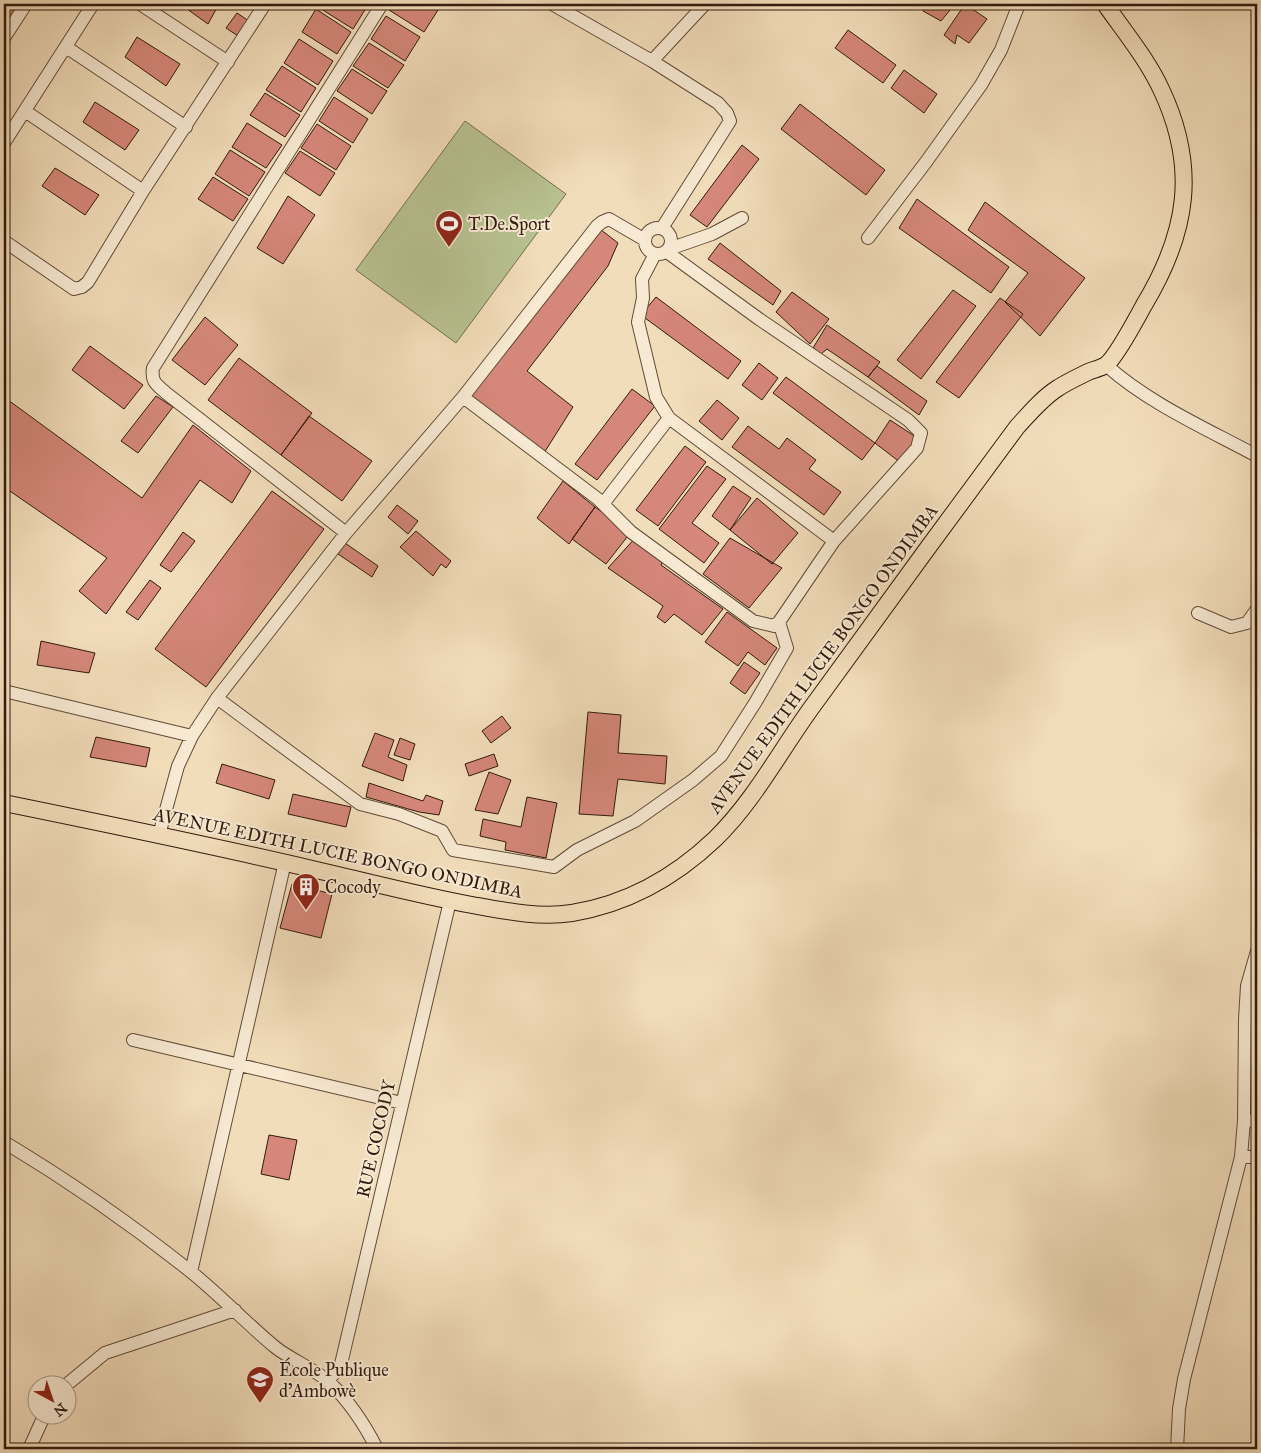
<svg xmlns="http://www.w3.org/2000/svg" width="1261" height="1453" font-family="'IM FELL Great Primer',serif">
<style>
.green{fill:#b8c291;stroke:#746e4f}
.building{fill:#d58779;stroke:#311a0d}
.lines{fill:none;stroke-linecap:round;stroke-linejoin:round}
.minor-casing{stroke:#614b38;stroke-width:14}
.major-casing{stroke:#311a0d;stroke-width:18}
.minor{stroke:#f7e9d2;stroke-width:12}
.major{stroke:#f2ddba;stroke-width:16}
.labels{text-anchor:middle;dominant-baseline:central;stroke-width:4;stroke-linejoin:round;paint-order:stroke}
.poi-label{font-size:18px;fill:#311a0d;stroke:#f7e9d2;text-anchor:start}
.street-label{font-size:18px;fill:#311a0d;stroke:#f7e9d2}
</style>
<rect width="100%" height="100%" fill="#f2ddba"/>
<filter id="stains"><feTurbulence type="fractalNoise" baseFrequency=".004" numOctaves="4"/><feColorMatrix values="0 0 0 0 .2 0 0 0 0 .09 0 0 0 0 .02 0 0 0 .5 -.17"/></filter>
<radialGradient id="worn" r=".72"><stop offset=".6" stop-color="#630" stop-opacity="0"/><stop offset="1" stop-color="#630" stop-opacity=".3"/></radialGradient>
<path class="green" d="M465,121L566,194L456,343L356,270Z"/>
<path class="building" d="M4,4H22L7,26L4,24Z
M180,4H219L208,24Z
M320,4H366L368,5L353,29L318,7Z
M393,4H428L438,10L424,32L389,10Z
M928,4H955L941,21L923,11Z
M965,4L987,19L969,43L957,35L955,44L944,35Z
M316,9L351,32L337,54L302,32Z
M237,13L249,21L238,36L226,28Z
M386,16L420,37L405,61L371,39Z
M848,30L896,65L883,83L835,48Z
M137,37L180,64L166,86L125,57Z
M299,39L333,61L318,85L284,63Z
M369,43L404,65L388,88L353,66Z
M282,66L316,88L301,112L266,90Z
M352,69L387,91L372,114L337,91Z
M904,70L937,94L924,113L891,88Z
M265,93L300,115L285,137L250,115Z
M334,97L368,119L353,143L319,121Z
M95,102L139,130L125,150L83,122Z
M800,104L885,170L866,195L781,129Z
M247,123L282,145L266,168L232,147Z
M317,124L351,146L336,170L301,148Z
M742,145L759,159L707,227L690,215Z
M230,150L265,172L249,196L215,174Z
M300,151L335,173L320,196L285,173Z
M55,168L99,195L85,215L42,186Z
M213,177L248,199L233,221L198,199Z
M288,196L315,215L283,264L257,248Z
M917,199L1009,267L991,293L899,228Z
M985,202L1085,278L1040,336L1005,302L1028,273L968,230Z
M600,229L618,243L608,266L527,371L573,407L544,453L467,400Z
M720,243L781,291L773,305L708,259Z
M953,290L976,306L921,379L897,360Z
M792,292L829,319L810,344L776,312Z
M656,297L741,361L728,379L641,315Z
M1000,298L1023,314L959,398L936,382Z
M205,317L238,345L205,385L172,360Z
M827,325L880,362L868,377L827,349L821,354L813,348Z
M90,346L143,385L124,409L72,370Z
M239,358L312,413L281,455L208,400Z
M759,363L778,378L762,400L742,385Z
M877,366L927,401L919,415L868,377Z
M786,377L875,443L862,460L773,393Z
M632,389L655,406L597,480L575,464Z
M156,396L173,407L138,453L121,441Z
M4,397L142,498L193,425L251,471L232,503L200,480L106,614L79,591L107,558L4,487Z
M717,400L739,418L722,440L699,421Z
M309,416L372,461L342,501L281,455Z
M890,420L919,439L901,463L875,443Z
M748,426L779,449L787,438L816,460L809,469L841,492L824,515L732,447Z
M685,446L706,462L658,526L636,510Z
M707,466L726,479L692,523L719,543L704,563L659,529Z
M563,481L595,507L569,544L537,518Z
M733,486L751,498L730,530L712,516Z
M272,491L324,529L206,687L155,649Z
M757,498L798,533L772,564L730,530Z
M397,505L418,521L408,534L388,517Z
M595,507L631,532L606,564L572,539Z
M416,531L451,561L446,568L441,564L433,576L400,547Z
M183,532L195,541L171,572L160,565Z
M637,536L665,557L661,565L723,609L702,635L674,614L665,623L657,617L663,606L608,568Z
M730,538L782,568L749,608L703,574Z
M345,543L378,566L372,577L338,554Z
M150,580L161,588L138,620L126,612Z
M727,612L777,648L765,665L748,652L738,666L705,642Z
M41,641L95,653L89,673L37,665Z
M744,662L760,673L745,694L730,683Z
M588,712L621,715L618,753L667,756L665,784L618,779L613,816L579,814Z
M502,716L511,728L491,743L482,731Z
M4,717L8,718L4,731Z
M375,733L394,740L388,757L407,765L403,781L362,766Z
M96,737L150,748L146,767L90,757Z
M400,738L415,744L410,760L394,755Z
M494,754L498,766L469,776L465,764Z
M222,764L275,780L269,799L216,783Z
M489,772L511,780L498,814L475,810Z
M369,783L423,801L426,795L443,801L439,815L419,812L366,797Z
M293,794L351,807L346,827L288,814Z
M527,797L557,803L546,858L505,850L506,842L480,836L483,819L521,827Z
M292,884L332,894L321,938L280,928Z
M269,1135L297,1140L289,1180L261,1174Z"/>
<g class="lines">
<defs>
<path id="minor" d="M140,4L228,62
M552,4L652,61L718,103L727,113L730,121L662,228
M4,38L26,4
M66,47L186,127
M652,61L705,4
M25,111L143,191
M4,143L93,4
M645 241a13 13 0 1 1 26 0a13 13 0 1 1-26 0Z
M868,238L926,162L981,85L1001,50L1019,4
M4,241L74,289L82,287L88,282L143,191L265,4
M669,249L712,234L742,218
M1106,365C1148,403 1207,429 1257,456
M463,397L598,499L631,532L753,621L774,626L779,622L834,541L917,448L921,433L908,420L759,319L667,252
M669,418L834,541
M603,504L669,418L656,397L638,322L643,298L642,279L655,254
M346,533L166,393C156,384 151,382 153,368L382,4
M1198,613L1231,627L1247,623L1257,609
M4,691L192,736
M217,698L360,804L399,814L442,831L453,850L554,867L577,850L635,821L693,780L721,756L755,703L787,648L779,622
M159,835L178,766L192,736L217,698L346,533L463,397L597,226L602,222L609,219L645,240
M1245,1019H1257
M133,1040L402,1103
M1244,1120L1257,1121
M4,1142C69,1181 131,1224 190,1271C220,1295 246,1323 275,1347C291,1360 315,1369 329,1382C348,1400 365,1425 377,1449
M1241,1157H1257
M191,1272L285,862
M328,1381L341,1364L450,901
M65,1386L105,1353L235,1310
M30,1447L44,1416
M1177,1449L1179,1409L1184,1379L1241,1157L1244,1120L1245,1019L1247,986L1257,951"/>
<path id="major" d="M4,803C107,824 210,845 312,869C365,881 418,895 472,905C505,911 539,918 572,913C627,904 675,877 715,839C754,801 780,751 812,707C880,613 948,520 1017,427C1029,414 1042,398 1058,388C1067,382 1078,377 1088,372C1093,370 1101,368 1106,365C1116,357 1137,318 1144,305C1188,232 1198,167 1161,89C1147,59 1124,31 1105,4"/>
</defs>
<use href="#minor" class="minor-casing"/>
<use href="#major" class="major-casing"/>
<use href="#minor" class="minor"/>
<use href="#major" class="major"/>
</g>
<defs>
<symbol id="stadium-pin" viewBox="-11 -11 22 30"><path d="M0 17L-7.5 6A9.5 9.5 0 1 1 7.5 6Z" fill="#8f2418" stroke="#f7e9d2"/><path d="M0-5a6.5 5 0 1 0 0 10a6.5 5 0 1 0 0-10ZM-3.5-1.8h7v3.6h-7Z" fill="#fff"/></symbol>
<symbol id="building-pin" viewBox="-11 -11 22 30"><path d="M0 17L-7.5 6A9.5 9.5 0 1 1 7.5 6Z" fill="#8f2418" stroke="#f7e9d2"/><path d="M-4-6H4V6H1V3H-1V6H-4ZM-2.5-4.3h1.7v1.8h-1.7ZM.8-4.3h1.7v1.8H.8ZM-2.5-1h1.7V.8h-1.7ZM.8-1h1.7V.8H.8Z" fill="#fff"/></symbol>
<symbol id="school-pin" viewBox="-11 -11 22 30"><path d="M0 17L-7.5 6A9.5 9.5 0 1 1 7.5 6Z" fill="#8f2418" stroke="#f7e9d2"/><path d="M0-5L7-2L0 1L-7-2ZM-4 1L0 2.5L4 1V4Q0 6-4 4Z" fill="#fff"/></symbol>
</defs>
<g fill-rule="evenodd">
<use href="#stadium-pin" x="433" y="208" width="32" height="43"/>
<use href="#building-pin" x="290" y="871" width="32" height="43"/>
<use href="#school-pin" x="244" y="1364" width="32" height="43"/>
</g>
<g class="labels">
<g class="poi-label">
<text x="468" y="224">T.De.Sport</text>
<text x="325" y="887">Cocody</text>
<text x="279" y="1370">École Publique<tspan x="279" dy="21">d’Ambowè</tspan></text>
</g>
<g class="street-label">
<text transform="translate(823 659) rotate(-54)">AVENUE EDITH LUCIE BONGO ONDIMBA</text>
<text transform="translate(338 853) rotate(12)">AVENUE EDITH LUCIE BONGO ONDIMBA</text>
<text transform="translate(376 1139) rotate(-77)">RUE COCODY</text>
</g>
</g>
<rect width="1261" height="1453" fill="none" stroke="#f2ddba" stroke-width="20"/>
<rect x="5" y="5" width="1251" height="1443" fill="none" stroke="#311a0d" stroke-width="2.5"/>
<rect x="10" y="10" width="1241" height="1433" fill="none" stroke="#311a0d"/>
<g transform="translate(52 1400) rotate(140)"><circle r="24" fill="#f7e9d2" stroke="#a89683"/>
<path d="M0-4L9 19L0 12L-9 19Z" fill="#8f2418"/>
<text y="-8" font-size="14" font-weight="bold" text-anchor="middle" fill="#311a0d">N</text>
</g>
<rect width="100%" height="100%" filter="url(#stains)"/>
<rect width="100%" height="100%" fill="url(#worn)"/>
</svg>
